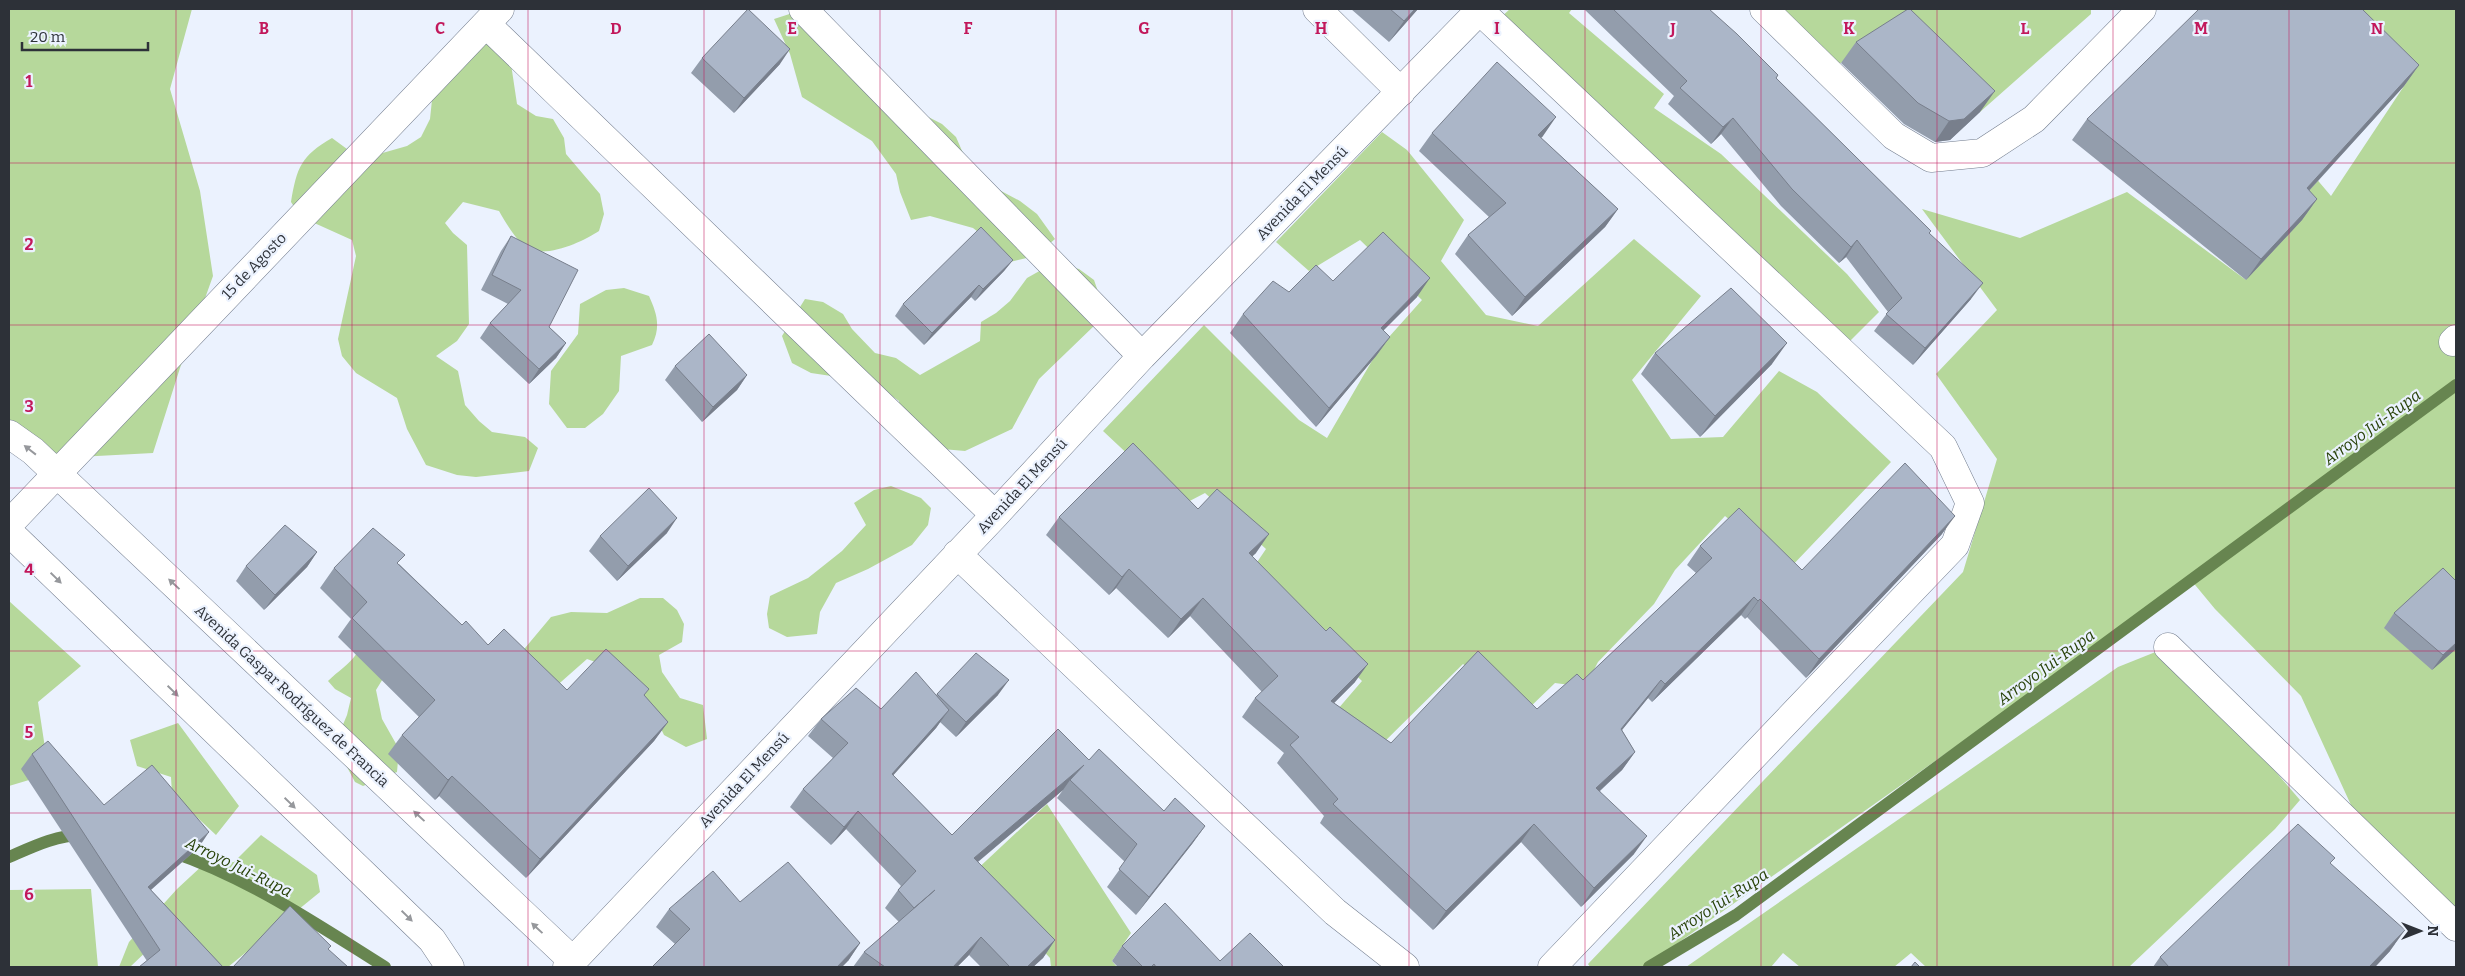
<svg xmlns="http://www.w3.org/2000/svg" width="2465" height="976" font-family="Bitter,serif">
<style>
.green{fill:#b6d89b}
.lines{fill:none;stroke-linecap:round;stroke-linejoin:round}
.stream{stroke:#678550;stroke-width:12}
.minor-casing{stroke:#737d8e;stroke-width:29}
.minor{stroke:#fff;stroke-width:28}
.wall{fill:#939dac}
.shaded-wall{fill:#787f8c}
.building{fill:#abb6c8;stroke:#787f8c}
.oneway{fill:#96989c}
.grid{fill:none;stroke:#c2185b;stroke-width:1;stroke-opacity:0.55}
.labels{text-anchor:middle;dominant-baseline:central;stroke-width:4.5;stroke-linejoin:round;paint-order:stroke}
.street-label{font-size:15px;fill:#2d3138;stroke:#ebf2fe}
.water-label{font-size:16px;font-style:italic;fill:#284208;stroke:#ebf2fe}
.grid-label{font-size:16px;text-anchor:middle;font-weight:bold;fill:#c2185b;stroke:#ebf2fe;stroke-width:4.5;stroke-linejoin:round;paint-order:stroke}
</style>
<rect width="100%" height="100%" fill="#ebf2fe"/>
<path class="green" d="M9,9H192L170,89L200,191L213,276L180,368L153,453L41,459L9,447Z
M805,9L903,104L942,124L956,137L973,176L1020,201L1037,214L1055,239L1035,256L1006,263L991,242L973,228L930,216L911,220L900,192L896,174L872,141L802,97L790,54L774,19Z
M1510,9H1572L1569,13L1664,94L1654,108L1721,154L1847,274L1879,312L1847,344L1500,18Z
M1783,9H2091V14L1980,112L1895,29L1839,64Z
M2348,9H2456V913L2367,840L2301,696L2215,609L2191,580L1644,967H1590L1588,964L1963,572L1997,459L1936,374L1997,310L1922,209L2020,238L2127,192L2246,280L2187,26L2331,196L2410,77Z
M479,38L503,48L511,64L517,104L536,116L553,119L564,138L566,154L600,194L604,214L599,231C584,241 546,259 528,248C516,241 506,223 499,211L463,202L445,223L453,233L467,245L469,324L457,341L436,356L458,371L465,405L479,421L492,432L525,437L538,448L529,471L476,477L457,475L426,465L407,429L397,398L356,373L342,356L338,339L356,256L352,240L301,217L291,202C297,167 301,156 332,138L347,149L379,154L407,146L421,137L430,119L432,100L463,45Z
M1382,132L1407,150L1464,220L1441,261L1486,315L1538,326L1634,239L1701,296L1632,380L1671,439L1723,437L1779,371L1817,392L1891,462L1789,569L1725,516L1675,570L1654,604L1598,662L1585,687L1555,683L1526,711L1463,664L1375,751L1325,724L1362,681L1249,574L1266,549L1205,493L1182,505L1103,431L1204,325L1299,420L1327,438L1380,347L1422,300L1360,240L1309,271L1276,242Z
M1060,264L1079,269L1094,280L1103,306L1096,324L1039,379L1012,429L965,451L931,448L900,418L899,401L872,382L811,373L792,363L782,336L805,299L823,302L843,314L852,329L875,353L896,358L920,375L980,341L981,322L996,313L1010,301L1027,278L1043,269Z
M624,288L649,296C657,314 661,326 652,345L621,356L619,391L603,414L585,428H567L549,404L551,371L578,334L580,304L606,290Z
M891,486L921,498L931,508L928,525L912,545L868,569L836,583L820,612L817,634L787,637L769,628L767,614L770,596L808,578L842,551L866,525L854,503L874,490Z
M640,598H663L677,610L684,624L682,642L659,655L662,672L680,698L703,705L707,739L686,747L664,735L648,702L629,674L587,659L553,689L515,660L551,617L571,612L607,613Z
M9,601L81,666L38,702L49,774L9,786Z
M2168,647L2300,800L2275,829L2129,967H1926L1911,953L1894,967H1800L1783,953L1771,967H1686L2118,667Z
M357,653L392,664L376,690L382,719L399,749L397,772L363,786L355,782L339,752V734L347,715L351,698L335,689L328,681C338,671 349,665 357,653Z
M178,723L239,806L216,835L172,794L171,777L137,766L130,740Z
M1047,804L1131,933L1112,961L1117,967H1051L1050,958L972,874Z
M261,835L317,875L320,892L228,967H210L172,927L130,967H119L129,942L177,889L204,864L234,862Z
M91,889L98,967H9V890Z"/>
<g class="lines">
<path class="stream" d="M172,852C249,878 318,925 385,967
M9,857C32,847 56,835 82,835
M1649,967L1736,915L2456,385"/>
<defs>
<path id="minor" d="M803,9L1142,356
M1317,9L1401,92
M1764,9L1894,136L1931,158L1982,153L2034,119L2142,9
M1479,10L1943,447L1970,503L1955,545L1552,967
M486,24L995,515
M2453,342L2456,339
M9,434L33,451L573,961
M9,524L500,9
M9,532L432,940L450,967
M957,554L1335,912L1405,967
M2168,647L2456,927
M567,967L995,515L1142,356L1481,9"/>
</defs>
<use href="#minor" class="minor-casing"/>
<use href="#minor" class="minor"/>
</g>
<path class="wall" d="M1351,9H1418L1389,42Z
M1584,9H1709L1778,75L1776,78L1931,231L1929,233L1971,299L1913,365L1874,331L1888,312L1846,257L1839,263L1781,206L1721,134L1711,144L1668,104L1674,96Z
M1856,42L1980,112L1950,140L1935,142L1904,124L1841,63Z
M702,58L780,64L734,113L691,73Z
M2419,65L2404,86L2309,191L2317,199L2302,220L2246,280L2072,140L2087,119Z
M1432,133L1543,136L1541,138L1618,209L1605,227L1512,316L1455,254L1468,235L1489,217L1419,151Z
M511,236L549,327L566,343L556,358L529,384L480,338L490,323L508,304L481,290L501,251Z
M1013,260L1004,271L975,301L971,297L924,345L895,316L903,304Z
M1333,281L1417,297L1383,330L1390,337L1376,356L1316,427L1230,333L1243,314L1289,292Z
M1655,353L1772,364L1700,437L1641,374Z
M675,366L747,375L737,390L702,422L665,380Z
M1198,509L1256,553L1252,556L1355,682L1334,703L1391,743L1537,709L1583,680L1696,573L1687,565L1700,546L1802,570L1942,534L1806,678L1747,617L1745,619L1741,615L1652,702L1648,698L1622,730L1635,752L1622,770L1600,791L1634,854L1581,907L1521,842L1433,930L1320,823L1324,816L1277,763L1284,753L1242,717L1255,698L1262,692L1190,616L1168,638L1116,588L1109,595L1046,535L1059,517Z
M667,533L617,581L589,551L600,536Z
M317,552L307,567L264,610L236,581L246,566Z
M399,564L462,625L488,645L567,690L645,696L668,722L654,741L526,878L439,796L435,800L388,754L402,735L419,717L338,637L351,619L320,588L334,568Z
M2394,613L2456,649L2432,670L2384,628Z
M937,694L998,695L956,737L940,722L936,728L893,775L952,835L1089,760L1164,811L1205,826L1192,844L1136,915L1107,887L1125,862L1057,798L1063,790L978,862L1055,940L1043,958L1033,967H981L969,955L957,967H853L864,952L899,922L885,908L898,890L901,886L846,829L831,845L790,807L803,789L833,758L808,736L821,719L881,709L936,695Z
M32,754L104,805L199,847L151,890L223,967L147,961L21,769Z
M2331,864L2390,951L2375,967H2153L2160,957Z
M740,902L860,943L848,961L675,944L656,927L669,909Z
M1122,946L1220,961L1284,967H1118L1112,961Z"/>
<path class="shaded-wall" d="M1415,9H1418L1389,42L1404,21Z
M790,49L780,64L734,113L744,98Z
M2419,65L2404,86L2292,209L2307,188Z
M1995,91L1980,112L1950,140L1935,142L1949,121Z
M1556,117L1543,136L1525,153L1538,135Z
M1733,118L1721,134L1711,144L1723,127Z
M2317,199L2302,220L2246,280L2261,259Z
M1618,209L1605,227L1512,316L1525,297Z
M1857,240L1846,257L1839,263L1851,247Z
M1013,260L1004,271L975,301L983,289Z
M1430,278L1417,297L1367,347L1381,328Z
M1983,283L1971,299L1913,365L1925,348Z
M979,285L971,297L924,345L932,333Z
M1390,337L1376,356L1316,427L1329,408Z
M566,343L556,358L529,384L539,369Z
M1787,343L1772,364L1700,437L1715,416Z
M747,375L737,390L702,422L713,407Z
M1955,516L1942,534L1806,678L1819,659Z
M677,518L667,533L617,581L628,566Z
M1269,534L1256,553L1236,572L1249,553Z
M317,552L307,567L264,610L275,595Z
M1129,569L1116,588L1109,595L1122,577Z
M1754,597L1741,615L1652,702L1665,684Z
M1203,598L1190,616L1168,638L1181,619Z
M1760,599L1747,617L1745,619L1758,601Z
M2456,643V649L2432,670L2443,655Z
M1368,664L1355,682L1318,719L1331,701Z
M1009,680L998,695L956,737L966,722Z
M1661,680L1648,698L1608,747L1621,729Z
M949,710L936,728L879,791L892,774Z
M668,722L654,741L526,878L540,859Z
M1635,752L1622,770L1583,806L1596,788Z
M1084,765L1070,780L1063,790L962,875L974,858Z
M452,776L439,796L435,800L448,780Z
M858,811L846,829L831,845L844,827Z
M1534,824L1521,842L1433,930L1446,911Z
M1205,826L1192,844L1136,915L1149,897Z
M209,832L199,847L137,902L148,887Z
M1647,836L1634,854L1581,907L1594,888Z
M2405,930L2390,951L2375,967H2369Z
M981,937L969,955L957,967H953Z
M1055,940L1043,958L1033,967H1027Z
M860,943L848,961L842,967H837Z"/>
<path class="building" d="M748,9L790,49L744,98L702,58Z
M1390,9H1415L1404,21Z
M1613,9H1709L1737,34L1778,75L1776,78L1931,231L1929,233L1983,283L1925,348L1886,314L1902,298L1857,240L1851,247L1792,189L1733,118L1723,127L1680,88L1687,81Z
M1908,9H1910L1995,91L1964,119L1949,121L1918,103L1856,42Z
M2199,9H2362L2419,65L2307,188L2317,199L2261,259L2087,119Z
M1497,62L1556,117L1538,135L1618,209L1525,297L1468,235L1506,203L1432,133Z
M981,227L1013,260L983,289L979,285L932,333L903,304Z
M1383,232L1430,278L1381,328L1390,337L1329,408L1243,314L1273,281L1289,292L1316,265L1333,281Z
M511,236L578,270L549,327L566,343L539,369L490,323L521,290L492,275Z
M1731,288L1787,343L1715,416L1655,353Z
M709,334L747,375L713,407L675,366Z
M1133,443L1198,509L1217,489L1269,534L1249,553L1326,631L1330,627L1368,664L1331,701L1391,743L1478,651L1537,709L1577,674L1583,680L1712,558L1700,546L1739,508L1802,570L1905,463L1955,516L1819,659L1760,599L1758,601L1754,597L1665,684L1661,680L1621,729L1635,752L1596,788L1647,836L1594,888L1534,824L1446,911L1333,804L1338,799L1290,745L1299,737L1255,698L1278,676L1203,598L1181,619L1129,569L1122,577L1059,517Z
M649,488L677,518L628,566L600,536Z
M285,525L317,552L275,595L246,566Z
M373,528L405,555L397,563L462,625L466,621L488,645L504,629L567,690L606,649L649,689L644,695L668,722L540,859L452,776L448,780L402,735L435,700L352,618L367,602L334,568Z
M2443,568L2456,581V643L2443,655L2394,613Z
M976,653L1009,680L966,722L937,694Z
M916,672L949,710L892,774L952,835L1058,729L1089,760L1099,749L1164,811L1175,798L1205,826L1149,897L1119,869L1137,844L1070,780L1084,765L974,858L1055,940L1027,967H1010L981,937L953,967H885L864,952L935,890L914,908L898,890L916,871L858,811L844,827L803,789L848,743L821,719L856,688L881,709Z
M48,741L104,805L152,765L209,832L148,887L223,967H139L160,950L32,754Z
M2298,824L2335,858L2330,863L2405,930L2369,967H2169L2160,957Z
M788,862L860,943L837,967H652L690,929L669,909L713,871L740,902Z
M1165,903L1220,961L1250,933L1284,967H1156L1154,964L1151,967H1143L1122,946Z
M290,906L331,946L328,949L348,967H233Z
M1915,962L1920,967H1911Z"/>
<defs><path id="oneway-solid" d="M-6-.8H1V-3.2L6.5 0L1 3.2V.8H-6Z" transform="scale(1.25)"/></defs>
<g class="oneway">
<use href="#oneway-solid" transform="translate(30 450) rotate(-142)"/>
<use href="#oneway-solid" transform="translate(56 578) rotate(44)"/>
<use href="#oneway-solid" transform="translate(174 584) rotate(-137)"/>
<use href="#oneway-solid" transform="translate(173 691) rotate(44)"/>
<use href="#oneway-solid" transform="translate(290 803) rotate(44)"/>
<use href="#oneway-solid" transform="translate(419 816) rotate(-137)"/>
<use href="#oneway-solid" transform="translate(407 916) rotate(44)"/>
<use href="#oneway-solid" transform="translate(537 928) rotate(-137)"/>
</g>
<path class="grid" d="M176,9V967M352,9V967M528,9V967M704,9V967M880,9V967M1056,9V967M1232,9V967M1409,9V967M1585,9V967M1761,9V967M1937,9V967M2113,9V967M2289,9V967M9,163H2456M9,325H2456M9,488H2456M9,651H2456M9,813H2456"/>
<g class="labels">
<g class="street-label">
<text transform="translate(1302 193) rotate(-46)">Avenida El Mensú</text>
<text transform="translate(254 266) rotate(-46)">15 de Agosto</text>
<text transform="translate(1022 486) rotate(-47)">Avenida El Mensú</text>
<text transform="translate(292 696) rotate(43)">Avenida Gaspar Rodríguez de Francia</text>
<text transform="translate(744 780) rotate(-47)">Avenida El Mensú</text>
</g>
<g class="water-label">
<text transform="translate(2372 427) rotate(-36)">Arroyo Jui-Rupa</text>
<text transform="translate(2046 667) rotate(-36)">Arroyo Jui-Rupa</text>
<text transform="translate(239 867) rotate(26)">Arroyo Jui-Rupa</text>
<text transform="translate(1718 904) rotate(-33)">Arroyo Jui-Rupa</text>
</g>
</g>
<g class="grid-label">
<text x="264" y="34">B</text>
<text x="440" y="34">C</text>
<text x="616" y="34">D</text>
<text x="792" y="34">E</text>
<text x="968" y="34">F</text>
<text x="1144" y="34">G</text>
<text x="1321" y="34">H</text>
<text x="1497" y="34">I</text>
<text x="1673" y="34">J</text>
<text x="1849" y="34">K</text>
<text x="2025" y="34">L</text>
<text x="2201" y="34">M</text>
<text x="2377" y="34">N</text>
<text x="29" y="87">1</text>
<text x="29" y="250">2</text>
<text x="29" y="412">3</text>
<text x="29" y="575">4</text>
<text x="29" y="738">5</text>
<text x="29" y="900">6</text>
</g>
<rect width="2465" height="976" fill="none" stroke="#2d3138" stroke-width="20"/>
<g transform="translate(2420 931) rotate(90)" stroke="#ebf2fe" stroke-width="4" paint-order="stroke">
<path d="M0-4L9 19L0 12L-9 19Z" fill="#2d3138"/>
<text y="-8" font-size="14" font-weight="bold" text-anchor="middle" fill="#2d3138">N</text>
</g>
<path d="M22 42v8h126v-8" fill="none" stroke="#2d3138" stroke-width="2.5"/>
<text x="30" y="42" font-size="15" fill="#2d3138" stroke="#ebf2fe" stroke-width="4" paint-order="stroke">20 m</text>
</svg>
